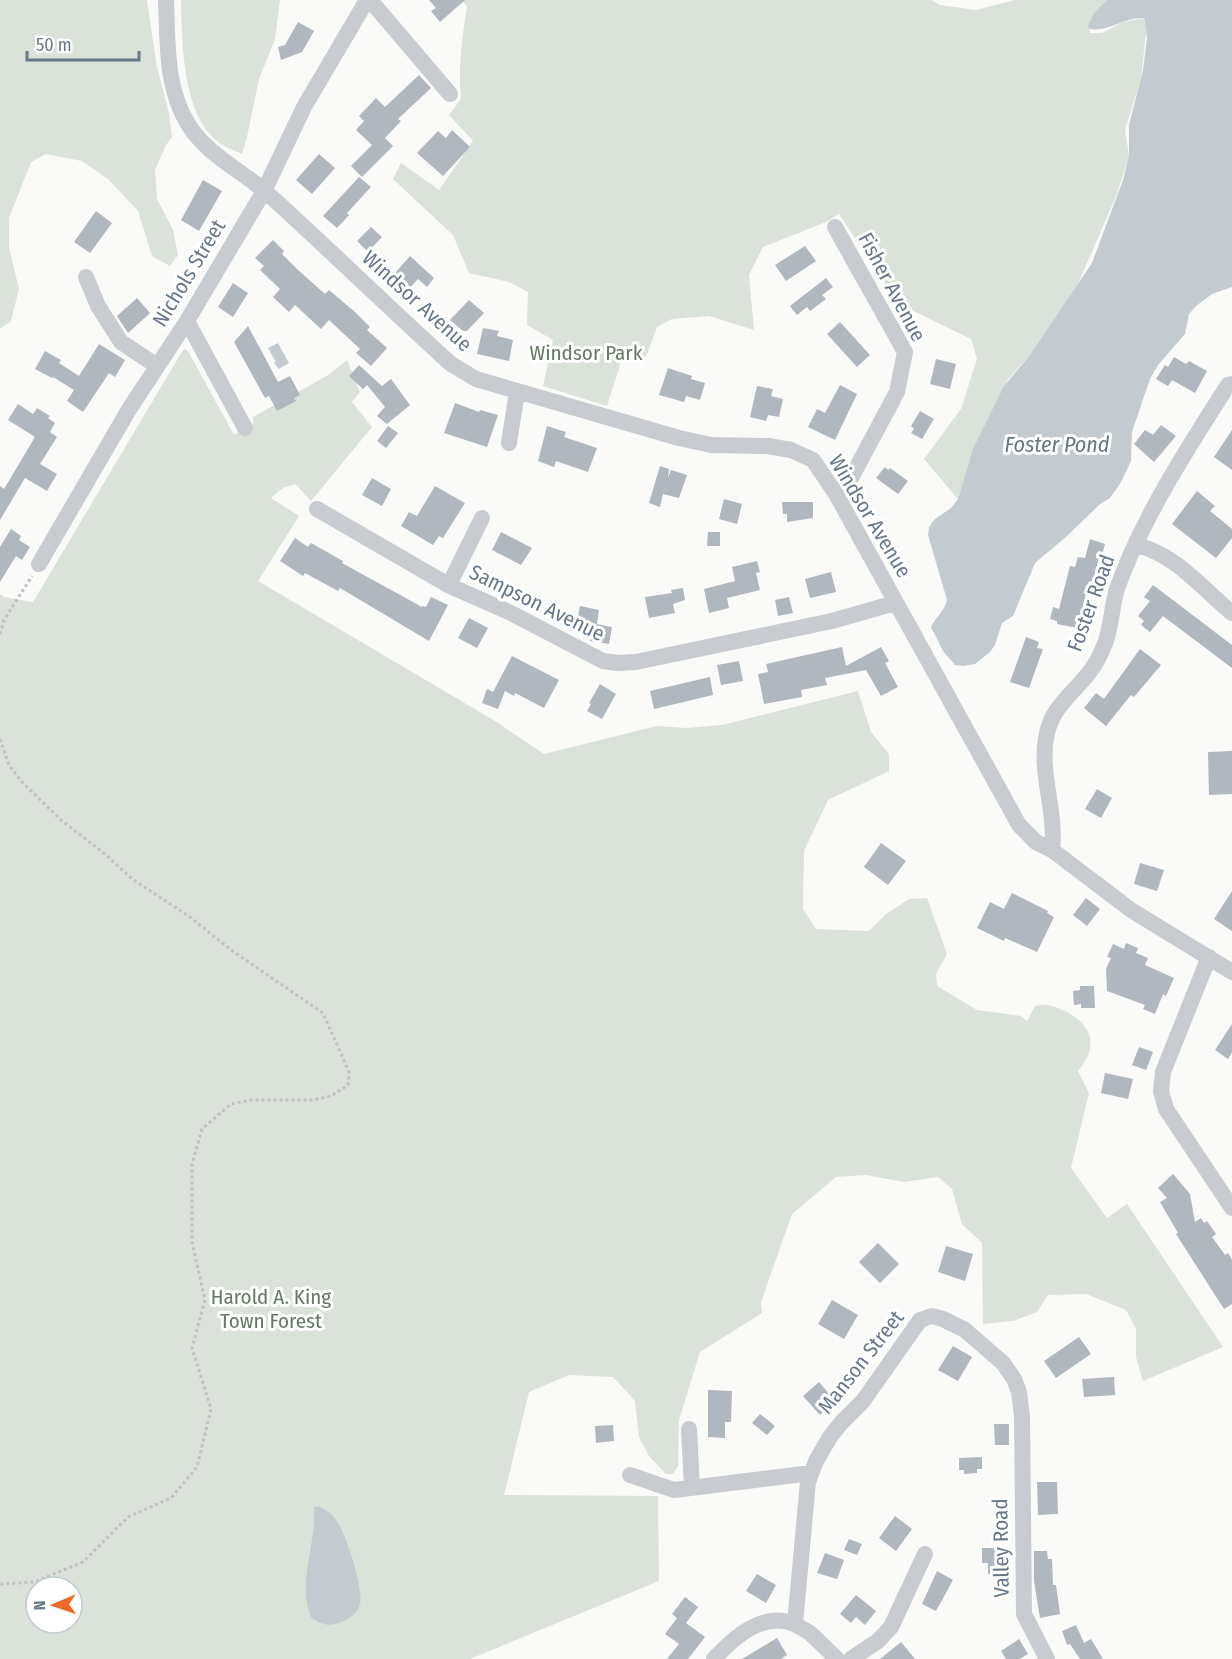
<svg xmlns="http://www.w3.org/2000/svg" width="1232" height="1659" font-family="'Fira Sans Condensed',sans-serif">
<style>
.green{fill:#dbe2d9;fill-rule:evenodd}
.water{fill:#c3cbd1}
.building{fill:#b1b7bf}
.lines{fill:none;stroke-linecap:round;stroke-linejoin:round}
.path{stroke:#bfc2c5;stroke-width:3;stroke-dasharray:3 3;stroke-linecap:butt}
.minor{stroke:#c8cbcf;stroke-width:16}
.labels{text-anchor:middle;dominant-baseline:central;stroke-width:6;stroke-linejoin:round;paint-order:stroke}
.street-label{font-size:21px;fill:#68778a;stroke:#fff}
.park-label{font-size:21px;fill:#657b63;stroke:#fff}
.water-label{font-size:22px;font-style:italic;fill:#647884;stroke:#fff}
</style>
<rect width="100%" height="100%" fill="#fafaf8"/>
<path class="green" d="M0,0H147L156,62L169,113L172,137L166,145L155,170L157,199L173,230L178,255L170,266L152,256L138,211L108,179L82,161L46,154L31,162L9,218V248L19,289L11,321L0,329Z
M181,0H280L275,39L259,79L247,137L242,154C234,150 223,147 217,141C182,113 182,41 181,0Z
M462,0H931L940,5L976,10L1015,0H1110L1090,19V33H1102L1123,22L1144,18L1146,33L1141,78L1125,130L1129,155L1117,194L1077,286L1030,355L1008,379L969,464L958,499L924,459L961,409L977,359L971,339L899,304L839,214L826,222L763,247L749,275L754,330L709,316L672,319L657,327L646,357L624,352L607,406L543,386L553,340L527,325L528,292L509,282L469,273L453,235L393,179L401,163L439,190L473,141L449,115L461,99C458,68 462,38 467,7Z
M185,349L188,351L234,435L253,425V417L330,374L347,360L360,392L352,402L372,427L311,501L295,484L283,488L271,498L299,516L258,581L495,721L544,754L657,726L686,728L722,725L858,691L871,732L889,754V771L828,800L804,851L803,909L816,929L869,931L885,915L909,899L927,898L947,954L936,974L937,986L977,1010L1021,1016L1027,1021L1035,1006C1046,1003 1057,1007 1067,1012C1094,1027 1098,1047 1078,1071L1089,1093L1071,1168L1107,1218L1127,1204L1223,1347L1143,1381L1136,1357V1329L1126,1310L1086,1294L1048,1295L1037,1312L1013,1321L983,1324L982,1243L962,1224L952,1189L938,1177L904,1182L866,1175L836,1177L792,1214L761,1302L762,1313L700,1352L679,1420L678,1466L673,1474H666L649,1456L639,1437L635,1401L613,1377L569,1375L529,1392L504,1495L658,1496L659,1581L470,1659H0V594L4,597L33,602L183,350ZM36,1587H72V1623H36Z"/>
<path class="water" d="M1107,0H1232V287L1212,294L1196,306L1189,314L1185,334L1158,365L1150,379L1132,432L1131,461L1121,482L1110,498L1099,505L1067,536L1035,563L1013,616L1002,623L995,645L990,652L975,664L963,666L955,665L943,651L931,627C936,616 944,612 947,600L928,535L929,527L935,519L951,508L958,499L973,449L1004,386L1030,355L1092,263L1123,180L1129,155V125L1143,70L1147,38L1144,18C1124,17 1109,32 1090,29L1088,26L1093,14Z
M278,343L289,363L279,369L274,363L276,362L268,348Z
M314,1506C322,1507 329,1511 334,1517C345,1529 364,1589 360,1604C358,1613 349,1619 341,1622C329,1627 321,1625 311,1617C297,1583 317,1542 314,1506Z"/>
<path class="building" d="M429,0H465L440,22L431,11L436,8Z
M298,22L314,31L302,52L281,60L278,47L285,45Z
M419,75L431,88L398,119L401,121L385,138L393,146L362,177L351,166L372,145L356,130L364,121L359,116L376,98L385,107Z
M452,130L470,147L443,176L417,153L438,131L446,138Z
M319,154L335,168L312,194L296,180Z
M359,177L371,187L347,213L349,215L337,228L323,216Z
M203,180L222,191L199,231L181,220Z
M96,211L112,223L90,253L74,242Z
M371,227L382,237L368,252L357,241Z
M273,240L284,251L282,254L298,270L325,294L329,290L355,312L370,327L367,330L387,348L371,366L356,353L360,349L329,320L321,329L295,305L289,312L273,297L280,289L260,270L264,266L255,258Z
M805,246L816,261L786,281L775,265Z
M410,256L434,278L427,287L418,279L406,292L402,288L400,291L388,281Z
M826,278L833,287L822,295L826,299L810,311L807,307L797,315L790,306Z
M233,283L248,293L233,317L218,307Z
M137,298L150,313L128,333L117,316Z
M469,300L484,313L467,331H463L450,320Z
M840,322L870,355L857,367L827,334Z
M248,326L278,382L290,376L300,395L294,398L296,401L277,411L269,396L265,398L234,342Z
M483,328L499,331L497,336L513,340L509,361L477,354Z
M99,344L125,360L115,377L109,373L83,412L67,401L74,390L53,377L52,378L35,369L45,351L61,360L59,363L79,376Z
M1174,357L1186,364L1189,361L1207,371L1195,393L1172,380L1168,386L1156,379L1165,365L1168,367Z
M936,359L956,364L950,389L930,384Z
M359,365L382,386L391,379L410,405L387,424L377,416L385,407L367,385L363,389L349,376Z
M668,368L692,376L691,379L705,383L700,400L686,396L684,402L659,395Z
M840,385L857,394L835,440L808,427L817,409L825,413Z
M757,386L773,389L771,396L783,399L779,417L768,415L766,421L750,417Z
M455,403L479,412L480,410L498,415L487,447L444,433Z
M18,404L33,414L37,408L50,416L48,418L55,423L50,432L57,437L40,464L57,474L47,491L25,478L0,520V486L4,489L35,437L8,420Z
M920,411L934,419L922,439L911,433L914,429L911,426Z
M1161,425L1176,436L1154,462L1134,444L1145,430L1153,435Z
M388,426L398,433L386,448L377,441Z
M547,426L566,432L564,437L597,448L588,472L556,461L554,467L538,461Z
M1232,430V470L1214,457Z
M660,466L669,469L668,478L671,470L687,475L679,498L663,494L660,507L649,503Z
M885,467L888,470L890,468L908,481L898,494L876,478Z
M372,478L391,489L382,506L362,495Z
M435,486L465,503L443,538L439,536L433,545L401,526L409,512L417,516Z
M1197,491L1215,506L1210,511L1232,529V538L1216,558L1172,524Z
M724,499L742,504L737,524L719,519Z
M782,502H813V518L787,522V514H783Z
M11,529L21,536L19,540L30,547L22,560L16,556L0,582V547Z
M501,532L532,548L521,565L492,550Z
M708,532H720V546H707Z
M295,538L308,547L311,543L343,561L342,563L351,568L422,607L423,606L426,607L431,597L448,605L429,641L340,588L338,591L305,573L303,576L280,561Z
M1090,539L1105,544L1101,558L1099,557L1093,582L1089,581L1078,628L1057,624V621L1050,619L1053,607L1059,609L1070,566L1075,567L1078,557L1085,558Z
M757,561L760,572L756,573L760,590L727,598L729,608L709,613L704,589L735,581L732,567Z
M831,572L836,592L810,598L805,579Z
M1153,585L1232,645V668L1163,616L1150,632L1141,625L1144,621L1138,616L1150,601L1144,597Z
M683,588L685,600L673,604L675,613L649,618L645,597L672,593L671,590Z
M789,597L793,613L778,616L775,600Z
M580,606L599,610L597,624L612,627L609,644L590,641L592,630L576,627Z
M469,618L488,628L477,648L458,638Z
M1026,637L1039,642L1037,648L1043,649L1029,688L1010,682Z
M842,647L846,666L881,647L889,661L885,663L898,687L881,696L866,670L825,678L827,685L801,690L802,697L764,704L758,674L768,672L766,664Z
M1140,649L1161,665L1134,697L1131,695L1106,726L1084,708L1096,693L1104,699Z
M512,656L559,680L544,708L515,693L514,696L505,691L498,709L482,703L487,689L493,692Z
M739,661L743,681L721,685L717,665Z
M710,677L713,695L654,709L650,691Z
M600,684L616,694L602,719L587,711L591,704L589,703Z
M1232,751V794L1209,795L1208,752Z
M1097,789L1112,798L1101,818L1085,809Z
M881,843L906,861L888,885L864,867Z
M1140,863L1164,870L1157,891L1134,884Z
M1232,891V931L1214,919Z
M1012,893L1048,911L1047,913L1054,917L1037,952L1005,938L1004,941L977,928L990,902L1004,909Z
M1086,898L1100,909L1087,926L1073,915Z
M1126,943L1138,948L1136,953L1148,958L1145,965L1174,978L1166,996L1163,994L1155,1014L1143,1009L1145,1005L1107,991L1106,969L1111,958L1107,957L1113,944L1124,949Z
M1080,986H1094L1095,1008H1081V1004L1074,1005L1073,991L1080,990Z
M1232,1024V1052L1228,1059L1215,1050Z
M1139,1047L1153,1052L1146,1070L1132,1065Z
M1105,1073L1133,1079L1128,1099L1101,1093Z
M1173,1174L1190,1194L1195,1222L1201,1218L1204,1223L1207,1221L1216,1234L1212,1237L1225,1255L1228,1253L1232,1260V1304L1224,1309L1176,1234L1178,1233L1160,1202L1167,1198L1158,1188Z
M878,1243L899,1264L880,1283L859,1262Z
M946,1246L973,1254L965,1281L938,1272Z
M832,1300L858,1315L844,1339L818,1324Z
M1079,1337L1091,1354L1056,1378L1044,1361Z
M953,1346L972,1357L958,1381L938,1370Z
M1114,1377L1115,1395L1084,1397L1082,1379Z
M819,1382L835,1401L820,1415L803,1396Z
M708,1390L732,1391L731,1422H725V1438L708,1437Z
M760,1414L775,1426L767,1435L752,1423Z
M994,1424H1009V1445H995Z
M613,1425L614,1441L596,1443L595,1426Z
M982,1457V1469H977V1473L964,1474V1470H959V1458Z
M1037,1482H1057L1058,1514L1038,1515Z
M895,1516L912,1529L896,1551L879,1538Z
M849,1539L862,1544L857,1555L844,1550Z
M982,1548H1006V1576H994V1574H988V1563H982Z
M1034,1551H1047L1048,1559H1052L1053,1585H1056L1060,1614L1040,1618L1034,1581Z
M825,1553L844,1560L837,1579L817,1573Z
M937,1571L953,1580L936,1611L922,1604Z
M757,1574L776,1585L766,1603L746,1591Z
M856,1595L876,1611L865,1625L856,1617L851,1623L840,1614Z
M685,1597L698,1607L686,1623L705,1637L688,1659H667L679,1644L665,1634L677,1618L672,1614Z
M1076,1625L1084,1643L1091,1639L1103,1659H1080L1070,1644L1067,1645L1062,1631Z
M777,1638L787,1655L781,1659H742Z
M1019,1639L1028,1654L1020,1659H1006L1001,1651Z
M901,1642L915,1659H880Z"/>
<g class="lines">
<path class="path" d="M0,634L4,620L32,576
M0,739L9,765L22,782L61,820L105,854L132,879L190,917L231,950L323,1013L349,1072L348,1085L331,1096L313,1100H251L231,1104L202,1129L192,1164V1242L205,1300L192,1348L211,1409L197,1467L171,1498L128,1517L83,1562L34,1582L0,1584"/>
<path class="minor" d="M166,0C168,42 165,87 188,124C207,155 241,170 267,193C329,249 389,308 451,364L476,379L679,438L711,445L768,446L791,450L813,460L836,494L1019,825L1036,842L1052,850L1131,910L1232,972
M370,0L450,94
M835,227L905,352L897,392L851,478L836,494
M86,277L98,306L121,342L157,366
M187,321L245,428
M509,443L517,392
M317,509L450,586L511,613L603,661L618,663L636,662L832,621L895,603
M1136,545C1174,553 1203,589 1232,613
M39,564L128,411L187,321L264,191L304,107L367,0
M449,585L482,518
M1052,850C1057,811 1038,772 1047,733C1052,710 1068,697 1082,681C1091,672 1099,658 1104,646C1112,628 1111,607 1117,589C1141,520 1189,446 1228,385L1232,384
M1209,957L1163,1072L1161,1091L1166,1109L1232,1208
M689,1429L692,1488
M630,1475L674,1490L811,1473
M714,1659C734,1637 763,1611 795,1624
M837,1659L810,1633L795,1624L808,1482L816,1461L830,1437L841,1423L863,1401L920,1320L932,1316L943,1319L965,1330L1003,1363L1014,1379L1019,1392L1022,1416L1024,1614L1047,1659
M851,1659L878,1641L891,1627L925,1554"/>
</g>
<g class="labels">
<g class="street-label">
<text transform="translate(189 273) rotate(-59)">Nichols Street</text>
<text transform="translate(892 287) rotate(62)">Fisher Avenue</text>
<text transform="translate(417 301) rotate(42)">Windsor Avenue</text>
<text transform="translate(870 516) rotate(59)">Windsor Avenue</text>
<text transform="translate(537 603) rotate(26)">Sampson Avenue</text>
<text transform="translate(1091 603) rotate(-70)">Foster Road</text>
<text transform="translate(861 1362) rotate(-52)">Manson Street</text>
<text transform="translate(1001 1548) rotate(-91)">Valley Road</text>
</g>
<g class="park-label">
<text x="586" y="353">Windsor Park</text>
<text x="271" y="1297">Harold A. King<tspan x="271" dy="24">Town Forest</tspan></text>
</g>
<g class="water-label">
<text x="1057" y="444">Foster Pond</text>
</g>
</g>
<g transform="translate(54 1605) rotate(268)"><circle r="28" fill="#ffffff" stroke="#c3c9d0" stroke-width="1.5"/>
<path d="M0-4.5L10 22L0 15L-10 22Z" fill="#eb6a27"/>
<text y="-9" font-size="16" font-weight="bold" text-anchor="middle" fill="#68778a">N</text>
</g>
<path d="M27 51v9h112v-9" fill="none" stroke="#68778a" stroke-width="3"/>
<text x="36" y="51" font-size="18" fill="#68778a" stroke="#ffffff" stroke-width="4.5" paint-order="stroke">50 m</text>
</svg>
